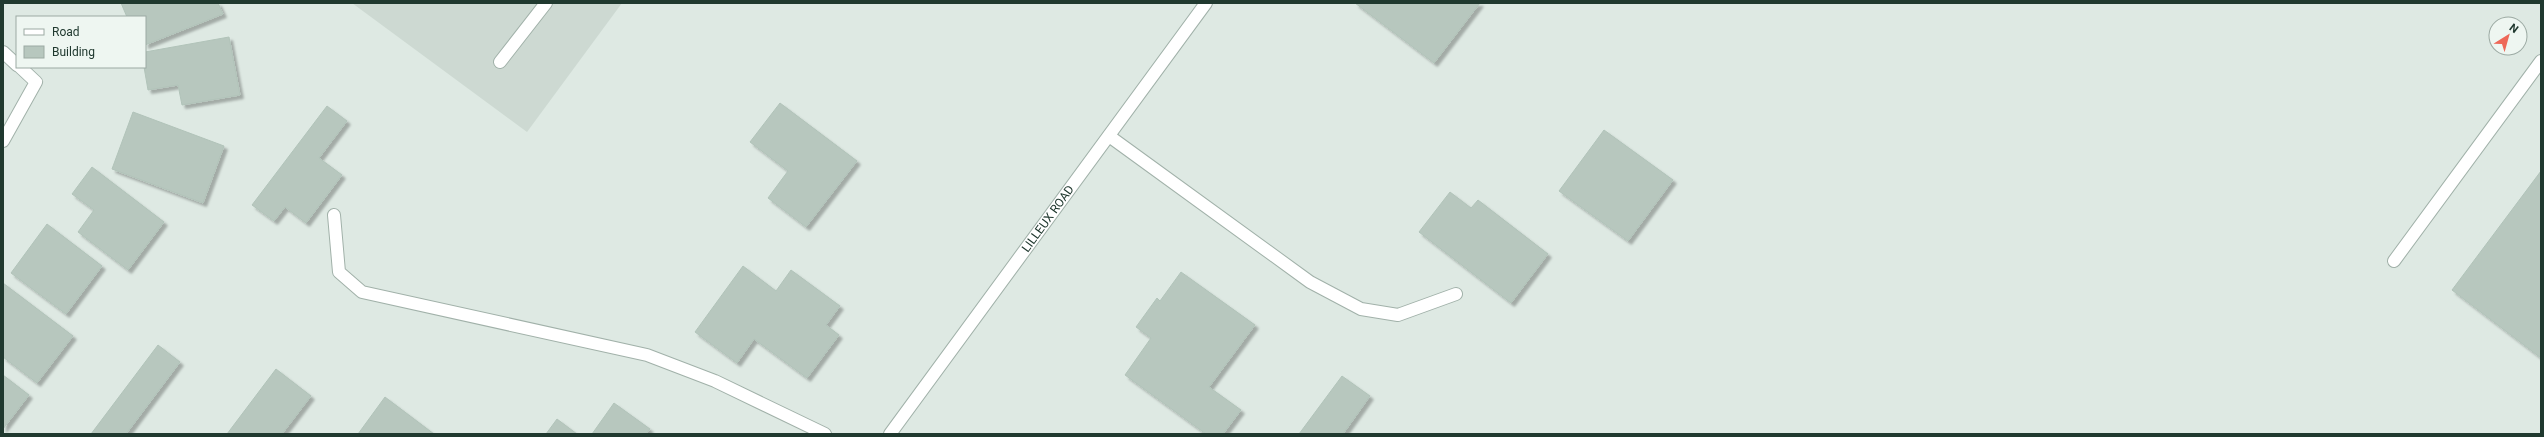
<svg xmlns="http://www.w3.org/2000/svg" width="2544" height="437" font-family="Roboto,sans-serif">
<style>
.built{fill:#cdd9d2}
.building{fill:#b7c7be;stroke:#b1c3b9;filter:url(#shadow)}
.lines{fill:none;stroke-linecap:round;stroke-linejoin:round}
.service-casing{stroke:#a1b1a9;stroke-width:14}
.minor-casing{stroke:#a1b1a9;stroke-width:14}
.service{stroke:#fff;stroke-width:12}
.minor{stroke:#fff;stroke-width:12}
.labels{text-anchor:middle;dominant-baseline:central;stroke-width:3;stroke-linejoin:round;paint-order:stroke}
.street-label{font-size:12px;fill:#20392f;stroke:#eef6f1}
</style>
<defs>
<filter id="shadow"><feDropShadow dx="3.5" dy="3.5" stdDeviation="1" flood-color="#0004"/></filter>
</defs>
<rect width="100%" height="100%" fill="#dee9e3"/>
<path class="built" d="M352,3H622L527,132Z"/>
<path class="building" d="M121,3H218L223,14L145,45V17H127Z
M1355,3H1480L1434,63Z
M229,37L240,95L182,105L178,85L148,90L144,67L145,52Z
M780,103L857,161L806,227L768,198L788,171L750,142Z
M327,106L347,121L319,158L342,175L306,223L285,207L274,221L252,205Z
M133,112L224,146L203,203L112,169Z
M1604,130L1673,180L1628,241L1559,191Z
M92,167L164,222L128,270L78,232L94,210L72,194Z
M2541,171V358L2452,290Z
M1450,192L1471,208L1478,200L1548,254L1511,303L1419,232Z
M47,224L102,266L66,314L11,273Z
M743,266L776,291L791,270L840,306L826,325L839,335L807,378L754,339L737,363L695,332Z
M1181,272L1255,325L1209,387L1241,410L1223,434H1206L1125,375L1151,338L1136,327L1157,298L1160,301Z
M3,283L73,336L37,383L3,357Z
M158,345L180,362L126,434H91Z
M276,369L311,396L282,434H227Z
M3,375L29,395L3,429Z
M1342,376L1370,396L1343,434H1299Z
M385,397L434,434H358Z
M614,403L650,429L646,434H592Z
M557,419L577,434H546Z"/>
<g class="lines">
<defs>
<path id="service" d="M500,62L546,3
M1109,136L1310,282L1361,309L1398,315L1456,294
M334,215L339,272L362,292L647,355L715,381L825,434
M2394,261L2541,61"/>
<g id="minor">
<path d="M3,52L17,65"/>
<path d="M3,141L36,82L20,67"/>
<path id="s1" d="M890,434L1206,3"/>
</g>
</defs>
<use href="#service" class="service-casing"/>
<use href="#minor" class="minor-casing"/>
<use href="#service" class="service"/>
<use href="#minor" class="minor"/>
</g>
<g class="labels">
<g class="street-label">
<text stroke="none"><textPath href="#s1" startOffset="267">LILLEUX ROAD</textPath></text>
</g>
</g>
<rect width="2544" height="437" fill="none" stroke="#20392f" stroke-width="8"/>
<rect x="16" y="16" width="130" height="52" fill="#eef6f1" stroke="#9caaa3"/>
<rect x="24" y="29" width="20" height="6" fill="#ffffff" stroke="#9caaa3"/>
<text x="52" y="36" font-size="12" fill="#20392f">Road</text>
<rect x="24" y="46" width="20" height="12" fill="#b7c7be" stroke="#9caaa3"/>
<text x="52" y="56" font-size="12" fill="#20392f">Building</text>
<g transform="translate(2508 36) rotate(37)"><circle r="19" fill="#eef6f1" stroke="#9caaa3"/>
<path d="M0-3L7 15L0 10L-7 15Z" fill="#ee6858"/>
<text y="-6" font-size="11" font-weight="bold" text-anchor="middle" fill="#20392f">N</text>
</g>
</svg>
